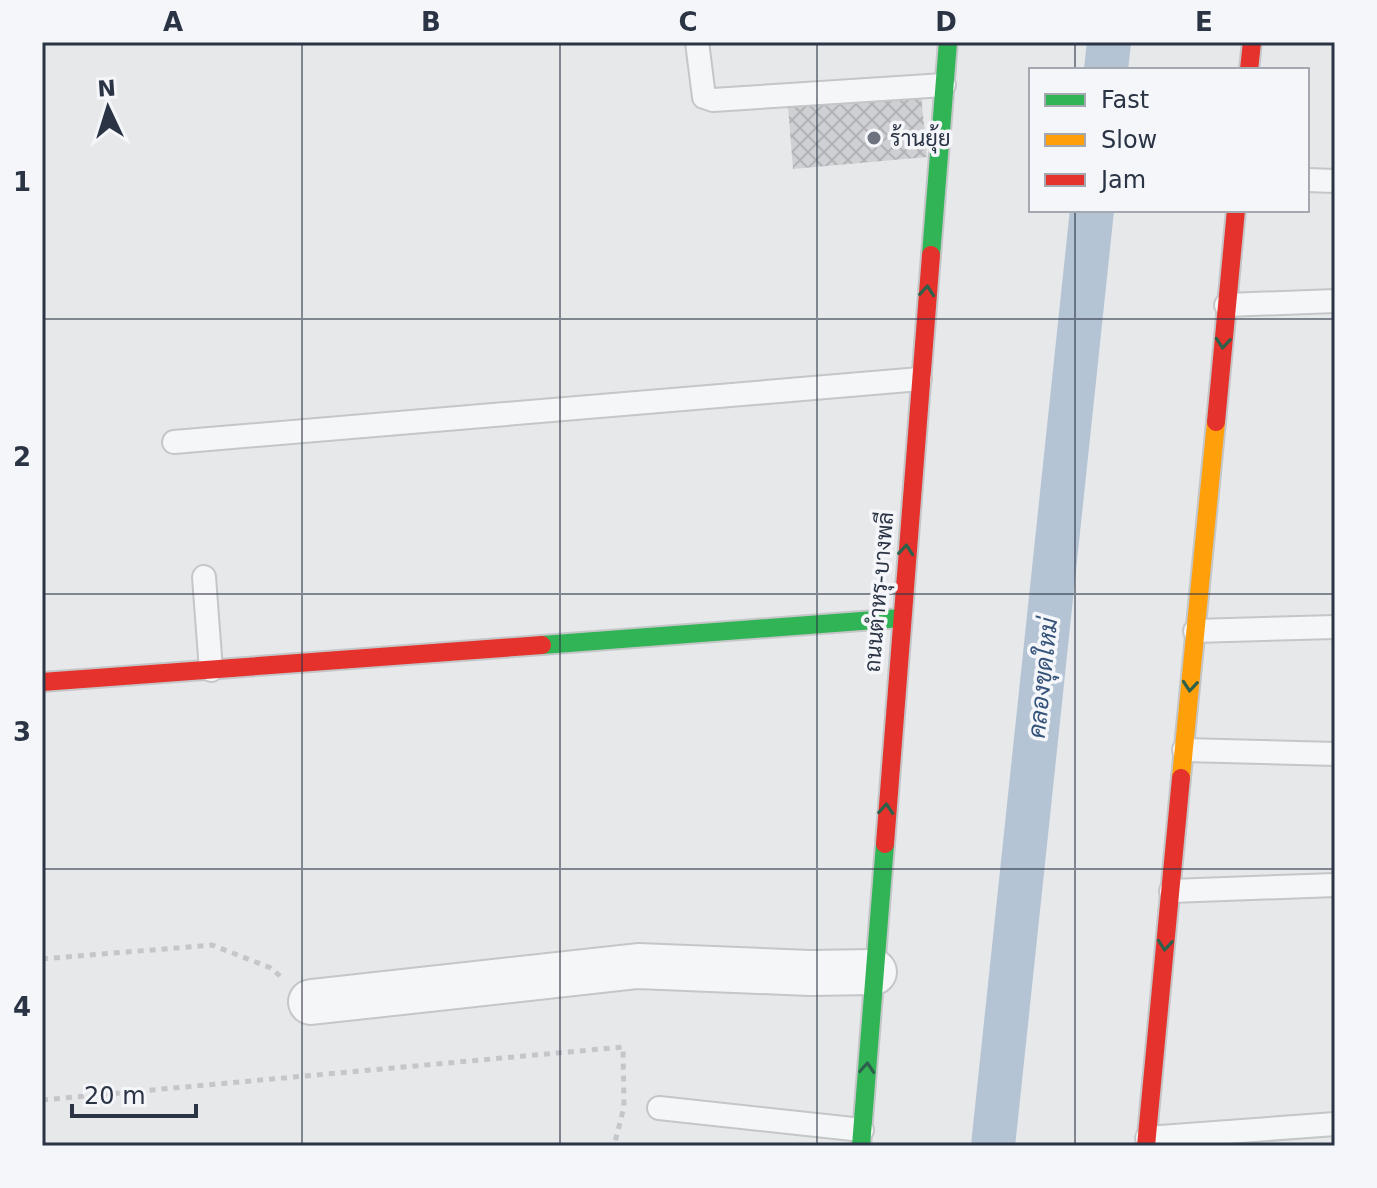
<svg xmlns="http://www.w3.org/2000/svg" width="1377" height="1188" font-family="'DejaVu Sans',Sarabun,sans-serif">
<style>
.lines{fill:none;stroke-linecap:round;stroke-linejoin:round}
.canal{stroke:#b4c4d5;stroke-width:44}
.building{fill:url(#building-cross-hatch)}
.lane-casing{stroke:#c4c6c8;stroke-width:26}
.street-casing{stroke:#c4c6c8;stroke-width:48}
.fast-casing{stroke:#c4c6c8;stroke-width:22}
.slow-casing{stroke:#c4c6c8;stroke-width:22}
.jam-casing{stroke:#c4c6c8;stroke-width:22}
.path{stroke:#c5c6ca;stroke-width:5;stroke-dasharray:6 6;stroke-linecap:butt}
.lane{stroke:#f5f6f7;stroke-width:22}
.street{stroke:#f5f6f7;stroke-width:44}
.fast{stroke:#30b455;stroke-width:18}
.slow{stroke:#ff9f0a;stroke-width:18}
.jam{stroke:#e5322d;stroke-width:18}
.oneway{stroke:#2d614b}
.grid{fill:none;stroke:#2b3445;stroke-width:2;stroke-opacity:0.55}
.poi-dot{fill:#6c737f;stroke:#f4f6f9;stroke-width:3}
.labels{text-anchor:middle;dominant-baseline:central;stroke-width:7;stroke-linejoin:round;paint-order:stroke}
.poi-label{font-size:22px;fill:#2b3445;stroke:#f4f6f9;text-anchor:start}
.street-label{font-size:22px;fill:#2b3445;stroke:#f4f6f9}
.water-label{font-size:24px;font-style:italic;fill:#34527a;stroke:#f4f6f9}
.neatline{fill:none;stroke:#2b3445;stroke-width:3}
.grid-label{font-size:26px;text-anchor:middle;font-weight:bold;fill:#2b3445}
</style>
<defs>
<pattern id="building-cross-hatch" width="8" height="8" patternUnits="userSpaceOnUse" patternTransform="scale(2)"><rect width="8" height="8" fill="#ced0d3"/><path d="M0 0l8 8M0 8l8-8" fill="none" stroke="#b1b3b6"/></pattern>
</defs>
<rect width="100%" height="100%" fill="#e6e8ea"/>
<g class="lines">
<path class="canal" d="M1106,70L1109,42
M993,1146L1092,210"/>
</g>
<path class="building" d="M921,94L927,157L793,169L788,106Z"/>
<g class="lines">
<defs>
<path id="lane" d="M697,42L704,97L713,100L944,85
M1307,180L1335,181
M1226,305L1335,301
M174,442L920,379
M204,577L211,670
M1195,631L1335,627
M1184,750L1335,754
M1171,891L1335,885
M659,1108L862,1130
M1147,1138L1335,1124"/>
<path id="street" d="M311,1002L638,966L810,973L874,972"/>
<path id="fast" d="M931,255L948,42
M542,645L901,618
M861,1146L885,844"/>
<path id="slow" d="M1181,778L1216,422"/>
<path id="jam" d="M1249,70L1252,42
M1216,422L1236,210
M42,682L542,645
M885,844L931,255
M1146,1146L1181,778"/>
</defs>
<use href="#lane" class="lane-casing"/>
<use href="#street" class="street-casing"/>
<use href="#fast" class="fast-casing"/>
<use href="#slow" class="slow-casing"/>
<use href="#jam" class="jam-casing"/>
<path class="path" d="M42,959L212,945L271,968L280,976
M42,1100L623,1047L624,1107L614,1146"/>
<use href="#lane" class="lane"/>
<use href="#street" class="street"/>
<use href="#fast" class="fast"/>
<use href="#slow" class="slow"/>
<use href="#jam" class="jam"/>
</g>
<defs><path id="oneway-chevron" d="M-2-3.5L2.5 0L-2 3.5" fill="none" stroke-width="1.6" stroke-linecap="round" stroke-linejoin="round" transform="scale(2)"/></defs>
<g class="oneway">
<use href="#oneway-chevron" transform="translate(927 291) rotate(-85)"/>
<use href="#oneway-chevron" transform="translate(1223 343) rotate(95)"/>
<use href="#oneway-chevron" transform="translate(906 550) rotate(-85)"/>
<use href="#oneway-chevron" transform="translate(1190 686) rotate(95)"/>
<use href="#oneway-chevron" transform="translate(886 809) rotate(-86)"/>
<use href="#oneway-chevron" transform="translate(1165 945) rotate(95)"/>
<use href="#oneway-chevron" transform="translate(867 1068) rotate(-86)"/>
</g>
<path class="grid" d="M302,42V1146M560,42V1146M817,42V1146M1075,42V70M1075,210V1146M42,319H1335M42,594H1335M42,869H1335"/>
<circle class="poi-dot" cx="874" cy="138" r="8"/>
<g class="labels">
<g class="poi-label">
<text x="890" y="138">ร้านยุ้ย</text>
</g>
<g class="street-label">
<text transform="translate(879 592) rotate(-85)">ถนนตำหรุ-บางพลี</text>
</g>
<g class="water-label">
<text transform="translate(1043 678) rotate(-84)">คลองขุดใหม่</text>
</g>
</g>
<rect width="1377" height="1188" fill="none" stroke="#f4f6f9" stroke-width="88"/>
<rect x="1029" y="68" width="280" height="144" fill="#f4f6f9" stroke="#a4a8b1" stroke-width="2"/>
<rect x="1045" y="94" width="40" height="12" fill="#30b455" stroke="#a4a8b1" stroke-width="2"/>
<text x="1101" y="108" font-size="24" fill="#2b3445">Fast</text>
<rect x="1045" y="134" width="40" height="12" fill="#ff9f0a" stroke="#a4a8b1" stroke-width="2"/>
<text x="1101" y="148" font-size="24" fill="#2b3445">Slow</text>
<rect x="1045" y="174" width="40" height="12" fill="#e5322d" stroke="#a4a8b1" stroke-width="2"/>
<text x="1101" y="188" font-size="24" fill="#2b3445">Jam</text>
<g transform="translate(108 108) rotate(356)" stroke="#f4f6f9" stroke-width="6" paint-order="stroke">
<path d="M0-6L14 30L0 20L-14 30Z" fill="#2b3445"/>
<text y="-12" font-size="22" font-weight="bold" text-anchor="middle" fill="#2b3445">N</text>
</g>
<path d="M72 1104v12h124v-12" fill="none" stroke="#2b3445" stroke-width="4"/>
<text x="84" y="1104" font-size="24" fill="#2b3445" stroke="#f4f6f9" stroke-width="6" paint-order="stroke">20 m</text>
<rect x="44" y="44" width="1289" height="1100" class="neatline"/>
<g class="grid-label">
<text x="173" y="31">A</text>
<text x="431" y="31">B</text>
<text x="688" y="31">C</text>
<text x="946" y="31">D</text>
<text x="1204" y="31">E</text>
<text x="22" y="191">1</text>
<text x="22" y="466">2</text>
<text x="22" y="741">3</text>
<text x="22" y="1016">4</text>
</g>
</svg>
